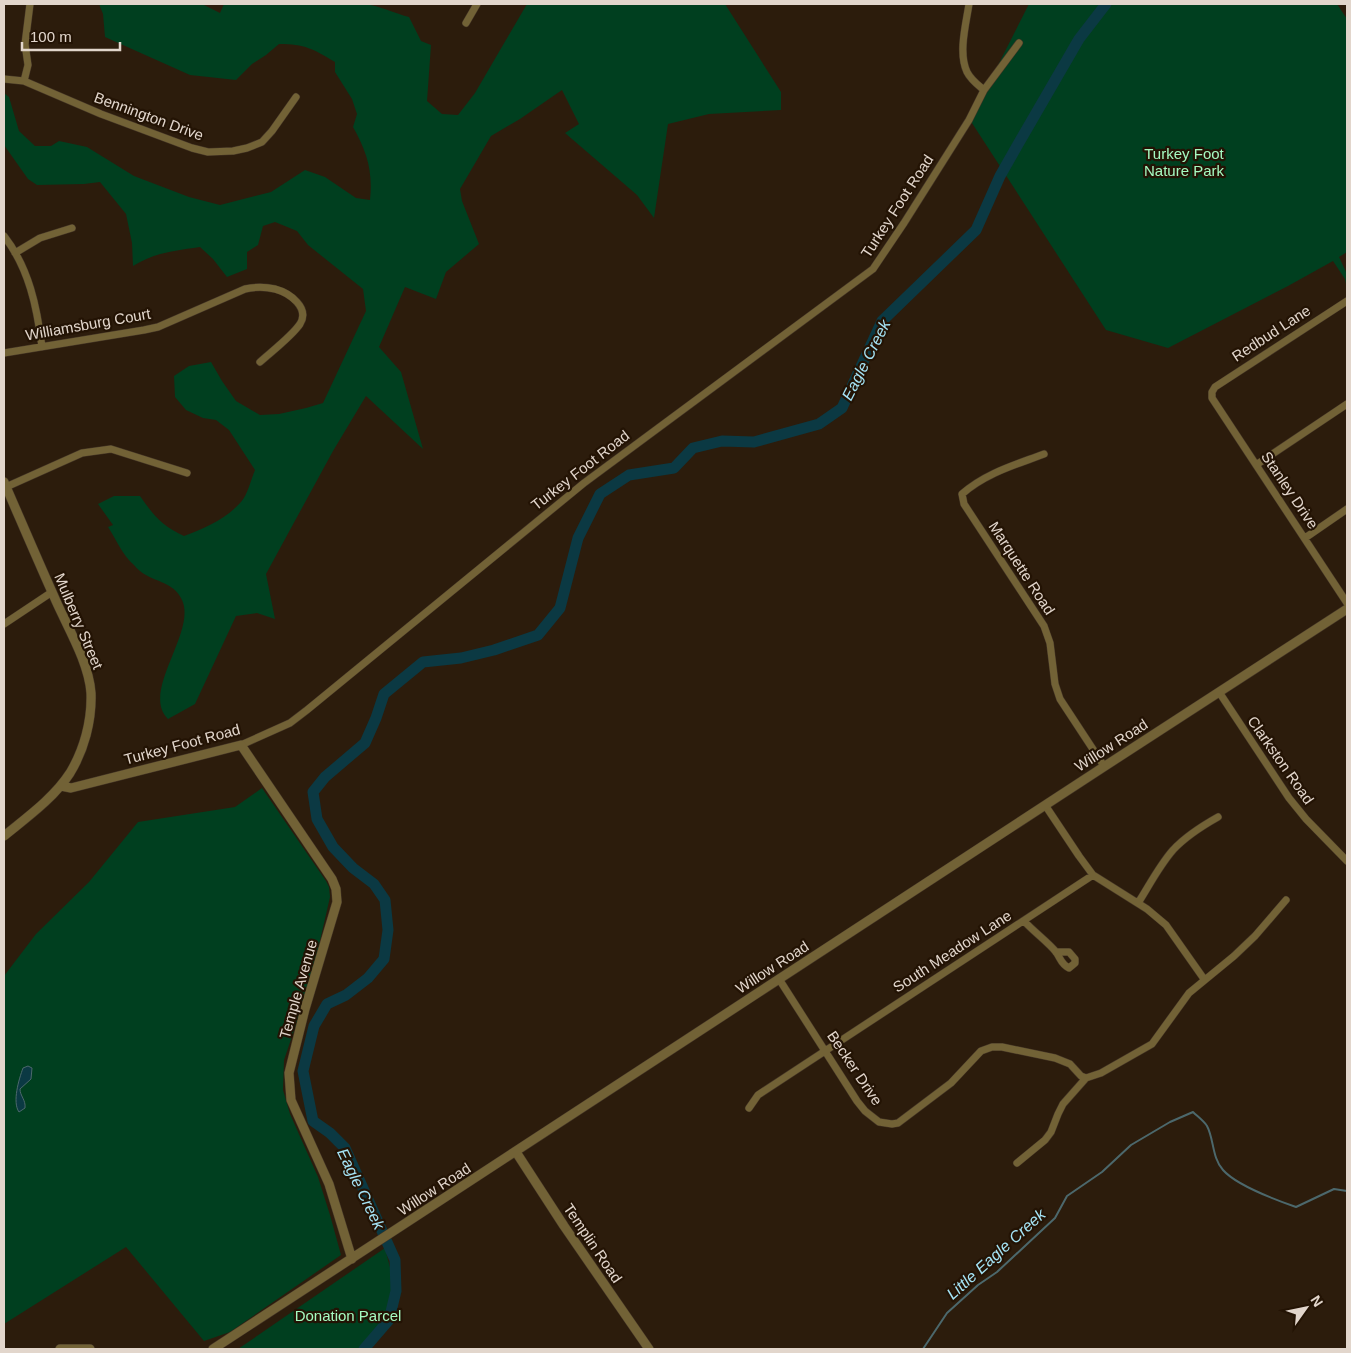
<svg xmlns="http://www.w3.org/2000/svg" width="1351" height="1353" font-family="Helvetica,sans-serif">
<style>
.green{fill:#003f1f}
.water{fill:#0b3943;stroke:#4c686c}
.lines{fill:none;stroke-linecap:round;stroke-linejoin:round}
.stream{stroke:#4c686c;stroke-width:2}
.river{stroke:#0b3943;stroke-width:11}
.minor-casing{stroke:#453627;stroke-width:8}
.tertiary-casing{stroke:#453627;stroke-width:10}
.minor{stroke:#726236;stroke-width:7}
.tertiary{stroke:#726236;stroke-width:9}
.labels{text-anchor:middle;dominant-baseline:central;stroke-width:4.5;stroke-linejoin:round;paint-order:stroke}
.street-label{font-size:15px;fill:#e2d6cc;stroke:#231304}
.park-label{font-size:15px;fill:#a5fac1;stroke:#231304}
.water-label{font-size:16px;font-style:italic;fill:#a5e4f6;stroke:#231304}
</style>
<rect width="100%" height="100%" fill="#2c1c0c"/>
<path class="green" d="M99,4H202L220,13L224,4H365C380,6 394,13 409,17L421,41L431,45L427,101L442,114L458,115L475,93L527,4H725L781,92V110L709,114L668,124L654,218L637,195L565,133L579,124L562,90L520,119L491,136L460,189L462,201L479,244L446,272L436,299L405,287L379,347L401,372L423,449L366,396L333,451L266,574L275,619L257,613L236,616L195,704L168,719C140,692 197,632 182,600C175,584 160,583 146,575C142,573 137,569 134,565C123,556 116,539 108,527L113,525L98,504L114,496H140C154,516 162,526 184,536C204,529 227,518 241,502C248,494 251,479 255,470L229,430L216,420L203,418L186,410L175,397L174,376L189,366L211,362L222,381L236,401L260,415L279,414L306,408L323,403L366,311L363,289L308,245L297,231L275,222L263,226L258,245L247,252V269L227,277L213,259L200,247C174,251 156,252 133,266L132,243L126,214L100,182L84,184L37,185L28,179L4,145V93L9,97L19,131L35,146H51L59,141L87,147L134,176L189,197L220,205L271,192L305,170L325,177L356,198L370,200C373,171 367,152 353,127L357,114L352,99L335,72V62C313,49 305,44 279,44L266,55L252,64L236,80L190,75L105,37L103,14Z
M1029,4H1337L1347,19V252L1339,257L1347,274V289L1345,279L1333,261L1288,286L1168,348L1106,330L970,120Z
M262,788L326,881L329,887L330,897L311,980L284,1060L283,1090L290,1114L318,1177L330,1215L341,1255L230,1332L204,1341L126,1247L4,1324V976L36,934L89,882L138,822L235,807Z
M385,1248L396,1291L389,1320L364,1349H238Z"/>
<path class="water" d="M28,1066L32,1068L31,1079L20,1089C20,1096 26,1100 25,1108L19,1112C12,1102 19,1079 23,1068Z"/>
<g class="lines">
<path class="stream" d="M923,1349L947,1313L978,1285L997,1272L1055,1218L1067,1196L1102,1172L1131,1145L1170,1122L1193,1112C1197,1116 1204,1121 1207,1126C1214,1139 1212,1158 1223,1170C1237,1186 1276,1200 1296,1207L1334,1189L1347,1191"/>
<path class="river" d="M364,1349L389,1320L396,1291L395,1260L345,1148L330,1133L313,1121L303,1071L314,1026L327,1004L346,995L368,978L384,959L388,930L385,900L374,884L353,868L333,847L317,819L313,792L325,777L365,743L376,718L384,694L423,662L461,658L494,650L538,635L560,608L578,538L600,494L629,475L674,468L693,448L722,441L754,442L819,424L842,408L882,321L976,230L1000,176L1017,146L1079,39L1106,4"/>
<defs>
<path id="minor" d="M969,4C966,24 958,53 967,72C971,80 978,85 984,90
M466,23L477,4
M4,79L24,81L101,114L192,148L208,152L233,151L247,148L262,142L272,131L296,97
M24,81L28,65L25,44L30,4
M4,236C29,268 37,307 42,347
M15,253L40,238L72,228
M1347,301L1215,387L1212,392V398L1347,603
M4,353L144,330L158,327L245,289C254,287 266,287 275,289C290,293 310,308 300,324C292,336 271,352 260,362
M1044,454C1015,465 986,473 962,494L964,504L1044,626L1050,643L1055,684L1060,699L1104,766
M1256,465L1347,404
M6,487L82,453L111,449L187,473
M1305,538L1347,509
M4,624L52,592
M1219,692L1289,798L1306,819L1347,861
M241,745L290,723L307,710L584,483L873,269L904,223L969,120L984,90L1019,43
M1045,805L1079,856L1093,875L1147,909L1166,925L1204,979
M1138,903C1149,886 1159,866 1173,850C1185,837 1202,826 1218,817
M1024,921C1033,931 1049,943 1056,952C1061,959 1061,964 1069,968L1075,963V959L1069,952H1056
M779,979L857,1101L865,1111L879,1122L892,1124L898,1123L951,1083L981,1051L992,1047H1002L1055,1058L1070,1064L1081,1076L1086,1078L1101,1073L1152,1044L1189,993L1234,956L1255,936L1286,900
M749,1108L758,1095L1093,875
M1017,1163L1045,1140L1051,1132L1058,1114L1063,1104L1086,1078"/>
<path id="tertiary" d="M4,482C21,521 38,561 56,601C68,628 89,663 91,693C92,721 84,750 70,773C54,798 26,818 4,836
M61,786L71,788L241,745L332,879L336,889L337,902L305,1009L289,1073L291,1100L329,1184L352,1259
M516,1152L564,1226L649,1349
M60,1349H90
M213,1349L1102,768L1347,609"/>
</defs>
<use href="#minor" class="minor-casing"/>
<use href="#tertiary" class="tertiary-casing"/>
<use href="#minor" class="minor"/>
<use href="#tertiary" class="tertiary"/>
</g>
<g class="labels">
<g class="street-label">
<text transform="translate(149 116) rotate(20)">Bennington Drive</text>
<text transform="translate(897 206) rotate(-57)">Turkey Foot Road</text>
<text transform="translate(88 324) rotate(-10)">Williamsburg Court</text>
<text transform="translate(1271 333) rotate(-33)">Redbud Lane</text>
<text transform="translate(580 470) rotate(-38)">Turkey Foot Road</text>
<text transform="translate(1290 490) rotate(56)">Stanley Drive</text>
<text transform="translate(1022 568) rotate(57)">Marquette Road</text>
<text transform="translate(79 621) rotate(67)">Mulberry Street</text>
<text transform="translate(182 744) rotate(-15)">Turkey Foot Road</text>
<text transform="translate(1111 745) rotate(-33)">Willow Road</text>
<text transform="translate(1281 760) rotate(55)">Clarkston Road</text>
<text transform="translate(952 951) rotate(-33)">South Meadow Lane</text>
<text transform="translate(772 967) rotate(-33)">Willow Road</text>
<text transform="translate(298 989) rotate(-74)">Temple Avenue</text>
<text transform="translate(855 1068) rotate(56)">Becker Drive</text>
<text transform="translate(434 1189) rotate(-33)">Willow Road</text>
<text transform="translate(593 1243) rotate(56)">Templin Road</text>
</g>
<g class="park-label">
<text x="1184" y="153">Turkey Foot<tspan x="1184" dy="17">Nature Park</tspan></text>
<text x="348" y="1315">Donation Parcel</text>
</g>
<g class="water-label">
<text transform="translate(866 360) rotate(-63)">Eagle Creek</text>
<text transform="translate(361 1189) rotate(64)">Eagle Creek</text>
<text transform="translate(996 1254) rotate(-42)">Little Eagle Creek</text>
</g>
</g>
<rect width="1351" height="1353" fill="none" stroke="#e2d6cc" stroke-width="10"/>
<g transform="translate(1306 1308) rotate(57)" stroke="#231304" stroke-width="4" paint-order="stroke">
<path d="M0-4L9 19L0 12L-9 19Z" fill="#e2d6cc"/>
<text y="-8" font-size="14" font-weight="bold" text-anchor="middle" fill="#e2d6cc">N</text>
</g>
<path d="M22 42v8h98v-8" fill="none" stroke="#e2d6cc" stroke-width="2.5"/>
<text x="30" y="42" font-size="15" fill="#e2d6cc" stroke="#231304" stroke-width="4" paint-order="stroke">100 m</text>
</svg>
